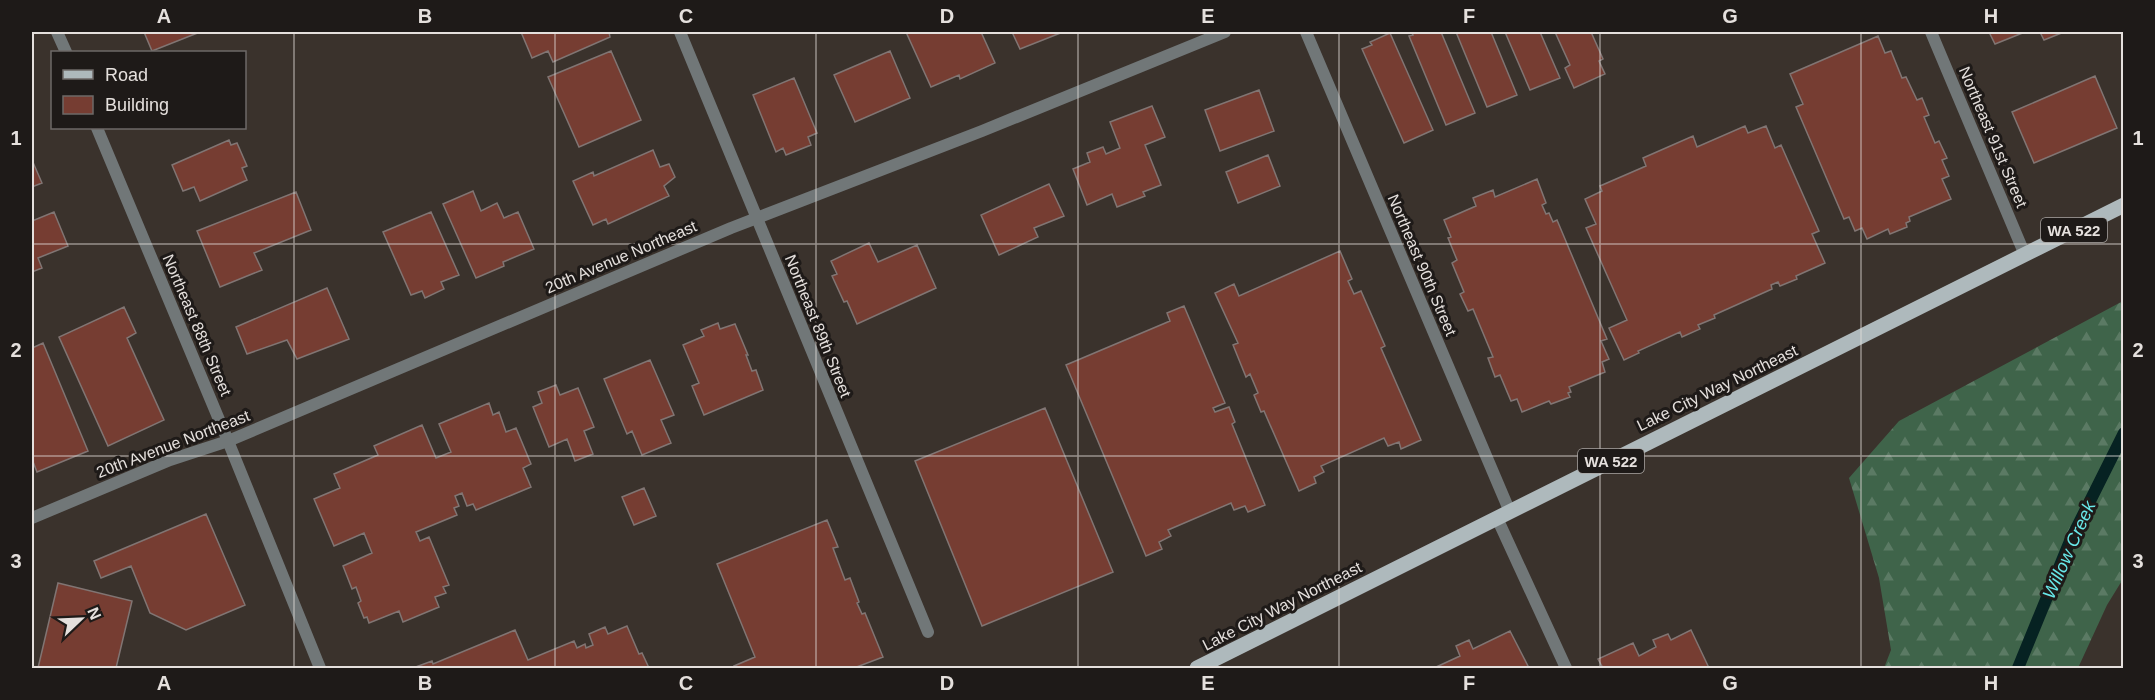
<svg xmlns="http://www.w3.org/2000/svg" width="2155" height="700" font-family="Arial,sans-serif">
<style>
.forest{fill:url(#forest-firs)}
.lines{fill:none;stroke-linecap:round;stroke-linejoin:round}
.stream{stroke:#062222;stroke-width:12}
.building{fill:#763d32;stroke:#817573;stroke-width:1.5}
.service{stroke:#717778;stroke-width:12}
.minor{stroke:#717778;stroke-width:12}
.primary{stroke:#aeb9bc;stroke-width:15}
.grid{fill:none;stroke:#e5e0dd;stroke-width:1.5;stroke-opacity:0.55}
.labels{text-anchor:middle;dominant-baseline:central;stroke-width:6;stroke-linejoin:round;paint-order:stroke}
.shield{fill:#1e1a18;stroke:#a9a5a2;stroke-width:1.5}
.shield-label{font-size:15px;font-weight:bold;fill:#e5e0dd}
.street-label{font-size:16px;fill:#e5e0dd;stroke:#1e1a18}
.water-label{font-size:18px;font-style:italic;fill:#68e8e9;stroke:#1e1a18}
.neatline{fill:none;stroke:#e5e0dd;stroke-width:2}
.grid-label{font-size:20px;text-anchor:middle;font-weight:bold;fill:#e5e0dd}
</style>
<defs>
<pattern id="forest-firs" width="22" height="20" patternUnits="userSpaceOnUse" patternTransform="scale(1.5)"><rect width="22" height="20" fill="#3f644a"/><path d="M5 1l3.5 6h-7zM16 11l3.5 6h-7z" fill="#5b7a64"/></pattern>
</defs>
<rect width="100%" height="100%" fill="#3a322c"/>
<path class="forest" d="M2123,301V579L2107,605L2078,668H1884L1891,650L1879,578L1849,478L1899,421Z"/>
<g class="lines">
<path class="stream" d="M2018,668L2070,541L2124,433"/>
</g>
<path class="building" d="M144,32H200L152,51Z
M521,32H609L610,37L553,62L548,51L532,58Z
M906,32H981L995,63L960,79L959,75L931,87Z
M1012,32H1063L1020,49Z
M1411,32H1441L1475,113L1446,125L1409,36L1413,35Z
M1456,32H1491L1517,95L1487,107Z
M1505,32H1540L1560,78L1530,90Z
M1555,32H1591L1603,59L1599,61L1605,74L1574,88L1565,68L1570,65Z
M1989,32H2025L1995,44Z
M2040,32H2064L2044,40Z
M1390,33L1433,130L1404,143L1362,49L1372,45L1370,42Z
M1878,36L1885,53L1891,51L1902,78L1906,77L1917,100L1922,98L1929,115L1924,117L1935,143L1939,141L1947,158L1942,160L1949,176L1942,179L1951,199L1909,217L1910,221L1906,223L1907,227L1890,234L1888,229L1867,239L1862,228L1855,231L1849,217L1844,219L1796,107L1803,104L1790,74Z
M611,51L641,120L579,147L548,77Z
M890,51L910,98L855,122L834,75Z
M2095,76L2117,128L2034,163L2012,112Z
M794,78L817,133L808,137L811,145L786,155L783,148L776,152L753,95Z
M1259,90L1274,131L1220,151L1205,110Z
M1152,106L1165,137L1145,145L1161,185L1143,192L1145,196L1117,207L1112,194L1087,205L1073,169L1090,162L1087,153L1103,147L1106,154L1120,148L1110,122Z
M1745,126L1748,133L1766,126L1775,148L1781,145L1819,231L1812,234L1825,263L1796,276L1797,279L1780,286L1778,282L1771,285L1772,289L1714,315L1715,318L1698,325L1700,329L1682,337L1680,332L1638,351L1639,353L1624,360L1609,328L1627,320L1586,228L1596,224L1585,199L1602,191L1600,186L1646,166L1643,158L1693,136L1697,147Z
M229,140L231,145L237,143L247,166L242,168L247,180L200,201L194,187L183,191L172,165Z
M653,150L660,167L669,164L675,177L664,186L669,196L608,224L606,219L593,225L573,181L593,172L594,176Z
M1268,155L1280,186L1238,203L1226,172Z
M32,160L42,183L32,187Z
M1537,179L1546,203L1542,205L1546,214L1549,213L1553,222L1557,220L1607,339L1601,341L1609,359L1602,362L1605,372L1569,387L1571,392L1568,393L1570,397L1551,404L1549,401L1522,412L1517,399L1511,401L1500,375L1495,377L1488,358L1493,357L1473,309L1468,311L1460,294L1464,292L1452,263L1457,260L1448,238L1451,237L1444,220L1476,206L1473,198L1493,190L1495,197Z
M1049,184L1064,216L1034,228L1038,237L999,255L981,215Z
M473,191L481,211L497,203L504,218L518,212L534,249L503,262L504,266L476,278L443,204Z
M296,192L311,230L254,253L262,270L220,287L197,231Z
M54,212L68,246L38,258L42,268L32,272V221Z
M431,212L459,275L441,282L444,289L425,298L422,291L411,295L383,232Z
M869,243L878,262L917,245L936,288L857,324L847,301L844,302L832,276L837,274L831,261Z
M1340,251L1352,279L1348,281L1354,294L1361,291L1385,346L1381,348L1421,440L1401,449L1399,442L1388,446L1384,438L1321,466L1324,472L1314,477L1316,483L1299,491L1264,411L1261,412L1254,395L1258,393L1250,374L1246,377L1233,345L1238,343L1215,293L1234,284L1239,296Z
M327,288L349,339L297,359L287,340L247,354L236,327Z
M1184,306L1225,403L1213,408L1215,412L1229,407L1235,422L1232,424L1265,505L1248,512L1245,506L1234,510L1231,503L1168,530L1171,536L1159,542L1162,549L1146,556L1066,365L1170,321L1167,313Z
M124,307L136,333L127,338L164,420L108,446L59,337Z
M718,323L720,329L735,324L748,355H746L752,371L756,370L763,390L704,415L692,386L699,383L683,345L704,336L701,330Z
M43,343L88,451L37,472L32,459V348Z
M650,360L674,415L661,420L671,443L642,455L632,431L627,434L604,379Z
M556,385L560,395L578,388L594,427L584,431L593,454L575,461L567,439L549,447L533,407L542,403L538,392Z
M489,403L493,415L499,412L506,432L516,428L531,464L523,468L531,487L476,510L473,504L467,506L462,493L455,496L459,506L454,508L457,515L416,532L420,541L429,537L449,585L443,587L446,593L435,597L439,607L403,622L399,611L369,623L367,617L364,618L358,603L361,601L356,587L352,589L343,566L372,553L364,533L334,546L314,499L340,488L334,474L378,455L374,446L422,425L436,458L451,452L439,424Z
M1045,408L1113,572L982,626L915,461Z
M644,488L656,516L634,525L622,497Z
M206,514L245,605L186,630L150,613L131,566L101,578L94,561Z
M827,520L838,547L833,548L845,580L850,578L859,602L857,603L862,614L865,613L883,657L854,668H735L734,666L755,657L717,564Z
M58,583L132,601L116,668H38Z
M627,626L639,654L642,653L649,668H413L432,661L433,664L515,630L528,660L574,641L577,648L585,644L586,648L593,645L589,634L605,627L608,634Z
M1691,630L1709,668H1603L1598,659L1633,643L1639,656L1656,647L1653,640L1668,634L1671,640Z
M1510,631L1529,668H1434L1460,656L1456,646L1469,640L1473,649Z"/>
<g class="lines">
<path class="service" d="M1497,518L1566,668"/>
<path class="minor" d="M57,32L66,52
M680,32L928,632
M1306,32L1510,512
M1931,32L2025,255
M97,128L228,441L320,668
M32,518L170,460L228,441L731,228L982,131L1225,32"/>
<path class="primary" d="M1197,668L2124,205"/>
</g>
<path class="grid" d="M294,32V668M555,32V668M816,32V668M1078,32V668M1339,32V668M1600,32V668M1861,32V668M32,244H2124M32,456H2124"/>
<g class="labels">
<g class="shield">
<rect x="2041" y="218" width="66" height="24" rx="4.5"/>
<rect x="1578" y="449" width="66" height="24" rx="4.5"/>
</g>
<g class="shield-label">
<text x="2074" y="230">WA 522</text>
<text x="1611" y="461">WA 522</text>
</g>
<g class="street-label">
<text transform="translate(1993 137) rotate(67)">Northeast 91st Street</text>
<text transform="translate(621 257) rotate(-23)">20th Avenue Northeast</text>
<text transform="translate(1422 265) rotate(67)">Northeast 90th Street</text>
<text transform="translate(197 325) rotate(67)">Northeast 88th Street</text>
<text transform="translate(818 326) rotate(68)">Northeast 89th Street</text>
<text transform="translate(1717 388) rotate(-26)">Lake City Way Northeast</text>
<text transform="translate(173 444) rotate(-21)">20th Avenue Northeast</text>
<text transform="translate(1282 606) rotate(-27)">Lake City Way Northeast</text>
</g>
<g class="water-label">
<text transform="translate(2069 550) rotate(-66)">Willow Creek</text>
</g>
</g>
<rect width="2155" height="700" fill="none" stroke="#1e1a18" stroke-width="66"/>
<rect x="51" y="51" width="195" height="78" fill="#1e1a18" stroke="#6e6967" stroke-width="1.5"/>
<rect x="63" y="70" width="30" height="9" fill="#aeb9bc" stroke="#6e6967" stroke-width="1.5"/>
<text x="105" y="81" font-size="18" fill="#e5e0dd">Road</text>
<rect x="63" y="96" width="30" height="18" fill="#763d32" stroke="#6e6967" stroke-width="1.5"/>
<text x="105" y="111" font-size="18" fill="#e5e0dd">Building</text>
<g transform="translate(81 619) rotate(67)" stroke="#1e1a18" stroke-width="4.5" paint-order="stroke">
<path d="M0-4.5L10 22L0 15L-10 22Z" fill="#e5e0dd"/>
<text y="-9" font-size="16" font-weight="bold" text-anchor="middle" fill="#e5e0dd">N</text>
</g>
<rect x="33" y="33" width="2089" height="634" class="neatline"/>
<g class="grid-label">
<text x="164" y="23">A</text>
<text x="425" y="23">B</text>
<text x="686" y="23">C</text>
<text x="947" y="23">D</text>
<text x="1208" y="23">E</text>
<text x="1469" y="23">F</text>
<text x="1730" y="23">G</text>
<text x="1991" y="23">H</text>
<text x="16" y="145">1</text>
<text x="2138" y="145">1</text>
<text x="16" y="357">2</text>
<text x="2138" y="357">2</text>
<text x="16" y="568">3</text>
<text x="2138" y="568">3</text>
<text x="164" y="690">A</text>
<text x="425" y="690">B</text>
<text x="686" y="690">C</text>
<text x="947" y="690">D</text>
<text x="1208" y="690">E</text>
<text x="1469" y="690">F</text>
<text x="1730" y="690">G</text>
<text x="1991" y="690">H</text>
</g>
</svg>
